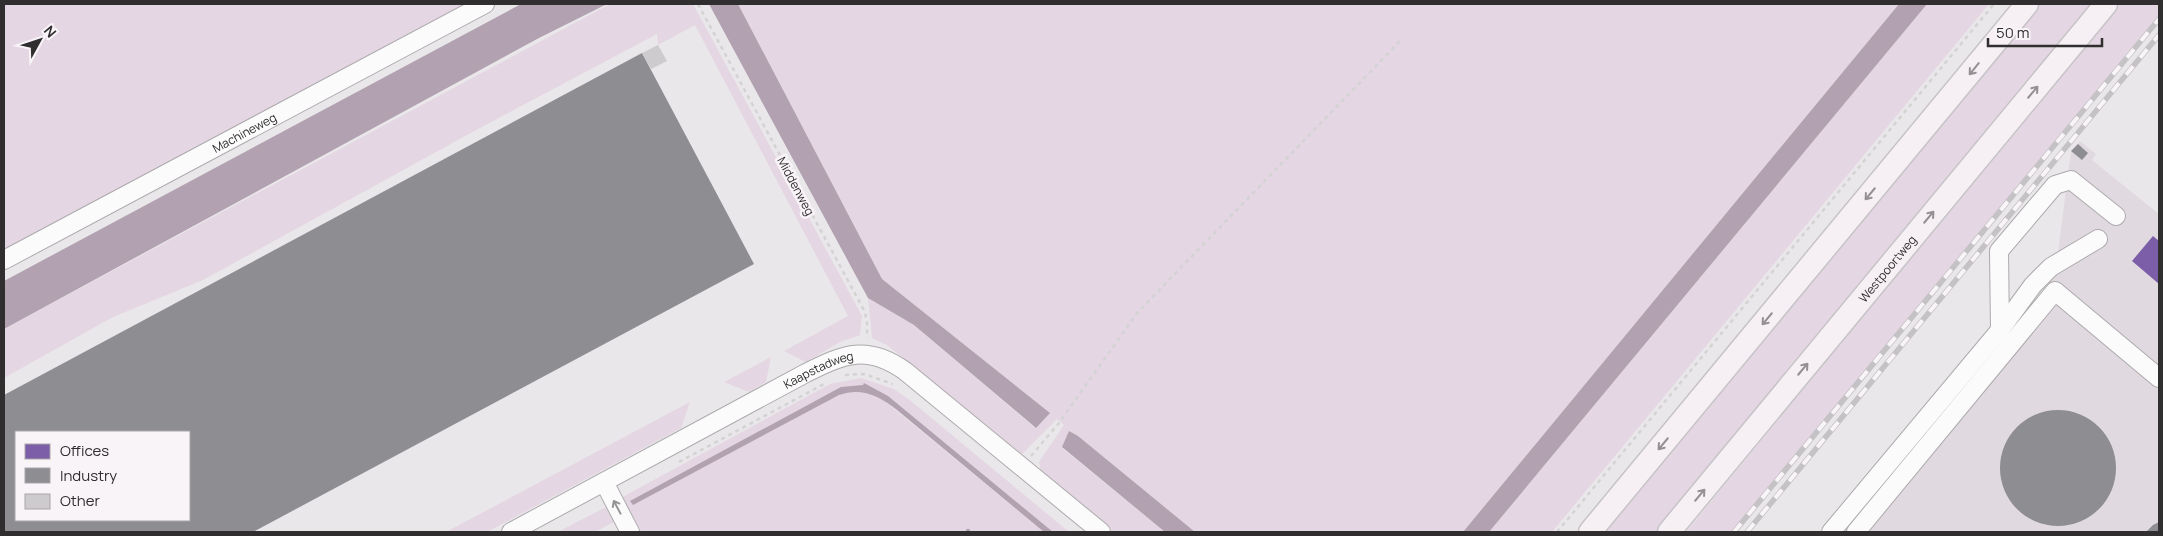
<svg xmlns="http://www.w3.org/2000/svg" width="2163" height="536" font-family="Manrope,sans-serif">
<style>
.built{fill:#e1d9e0}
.green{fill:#e4d6e2}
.water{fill:#b2a1b0}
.offices{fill:#7b5ea7}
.industry{fill:#8d8d92;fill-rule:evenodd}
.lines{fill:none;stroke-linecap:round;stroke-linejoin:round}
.stream{stroke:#b2a1b0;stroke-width:4.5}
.building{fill:#cdcbcd}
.minor-casing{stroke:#acaaac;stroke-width:20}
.major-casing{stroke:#c6c4c6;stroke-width:25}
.path{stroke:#d4d3d4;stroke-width:2.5;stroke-dasharray:4 4;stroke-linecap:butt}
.minor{stroke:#fcfbfc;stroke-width:18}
.major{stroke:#f6f0f5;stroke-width:22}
.rail-casing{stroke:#c4c2c4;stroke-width:5.5}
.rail{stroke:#f9f4f8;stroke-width:4;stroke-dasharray:11;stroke-linecap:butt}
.oneway{stroke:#938f92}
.oneway2{stroke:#969496}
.labels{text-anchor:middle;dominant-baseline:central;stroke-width:5;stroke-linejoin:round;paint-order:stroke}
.street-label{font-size:12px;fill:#302e2f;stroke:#f9f4f8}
</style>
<rect width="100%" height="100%" fill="#eae7ea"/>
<path class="built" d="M2080,141L2096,154L2092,160L2159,214V532H1843L2055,276L2071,151Z"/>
<path class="green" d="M4,4H472L4,254Z
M610,4H693L862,316L860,335L840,342L806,362L784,351L848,316L695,25L658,45L657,34L478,129L203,280L113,317L4,378V329Z
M738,4H1899L1463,532H1195L1078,436L1069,431L1062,448L1165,532H1113L1041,472L1039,462L1064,425L1057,419L1022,454L887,345L872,338L868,298L914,325L1035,428L1050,413L882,279Z
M1924,4H1989L1552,532H1489Z
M2036,4H2096L1659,532H1599Z
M2120,4H2159V20L1737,532H1686Z
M771,357L766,382L749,392L724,382Z
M861,378L894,389L911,401L1069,532H1053L890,398L882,399L1044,532H641L631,513L629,514L621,498L628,494L830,384Z
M690,402L681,428L487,532H446Z
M606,507L614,522L595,532H558Z"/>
<path class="water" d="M521,4H607L539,38L4,329V281Z
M709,4H738L882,279L1050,413L1036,428L914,325L868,298Z
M1899,4H1927L1489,532H1463Z
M864,383L888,396L1053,532H1044L897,410C879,396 862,387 839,395L633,505L630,501L841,387L863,385Z
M1069,431L1078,436L1195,532H1165L1062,447Z"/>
<path class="offices" d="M2153,236L2159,241V284L2132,261Z"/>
<path class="industry" d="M642,53L754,264L253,532H4V395ZM16,432H189V520H16Z
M2078,144L2088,153L2082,160L2071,151Z
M2000 468a58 58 0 1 1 116 0a58 58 0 1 1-116 0Z
M2159,522V532H2146L2153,525Z"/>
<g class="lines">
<path class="stream" d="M968,532V531"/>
</g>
<path class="building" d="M658,45L667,61L651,69L642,53Z"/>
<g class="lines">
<defs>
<g id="minor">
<path id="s1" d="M4,260L485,4"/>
<path d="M2000,330L2033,285L2051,267L2098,239"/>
<path d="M604,482L630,532"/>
<path id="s2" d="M511,532L806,373C844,354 867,344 905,371L1101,532"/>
<path d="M1831,532L2000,330L1999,251L2055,185L2071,180L2116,216"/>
<path d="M1856,532L2055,291L2159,378"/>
</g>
<g id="major">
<path d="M1590,532L2027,4"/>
<path id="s3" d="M1669,532L2106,4"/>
</g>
</defs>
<use href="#minor" class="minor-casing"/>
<use href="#major" class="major-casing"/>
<path class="path" d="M698,4L865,312L867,323V338
M845,375L864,374L893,384
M1031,456L1059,423L1137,313L1402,39
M679,462L824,384
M1557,532L1994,4"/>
<use href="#minor" class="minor"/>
<use href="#major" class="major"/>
<defs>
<path id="rail" d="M1734,532L2159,19
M1747,532L2159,35"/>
</defs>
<use href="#rail" class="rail-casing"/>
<use href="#rail" class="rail"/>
</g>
<defs><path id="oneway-shaft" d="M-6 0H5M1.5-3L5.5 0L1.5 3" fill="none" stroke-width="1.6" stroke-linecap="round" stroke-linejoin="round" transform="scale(1.25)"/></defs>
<g class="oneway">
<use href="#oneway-shaft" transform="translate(1974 69) rotate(129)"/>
<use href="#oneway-shaft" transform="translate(2033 92) rotate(-50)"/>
<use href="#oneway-shaft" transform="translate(1870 194) rotate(130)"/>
<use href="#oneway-shaft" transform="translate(1929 217) rotate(-50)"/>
<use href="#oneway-shaft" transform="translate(1767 319) rotate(130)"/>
<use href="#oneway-shaft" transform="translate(1803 369) rotate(-50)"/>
<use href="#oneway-shaft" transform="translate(1663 444) rotate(130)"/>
<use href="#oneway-shaft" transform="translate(1700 495) rotate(-50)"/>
</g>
<use class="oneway2" href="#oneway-shaft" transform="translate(617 507) rotate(-118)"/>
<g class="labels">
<g class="street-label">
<text stroke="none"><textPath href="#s1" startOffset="272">Machineweg</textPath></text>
<text transform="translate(796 186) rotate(62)">Middenweg</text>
<text stroke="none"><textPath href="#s3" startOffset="342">Westpoortweg</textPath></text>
<text stroke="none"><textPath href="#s2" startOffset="348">Kaapstadweg</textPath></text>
</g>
</g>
<rect width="2163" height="536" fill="none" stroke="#302e2f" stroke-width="10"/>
<rect x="15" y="431" width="175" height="90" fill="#f9f4f8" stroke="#a9a5a8"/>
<rect x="25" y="444" width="25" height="15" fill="#7b5ea7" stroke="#a9a5a8"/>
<text x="60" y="456" font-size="15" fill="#302e2f">Offices</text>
<rect x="25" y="468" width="25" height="15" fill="#8d8d92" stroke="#a9a5a8"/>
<text x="60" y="481" font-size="15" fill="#302e2f">Industry</text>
<rect x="25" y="494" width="25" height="15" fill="#cdcbcd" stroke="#a9a5a8"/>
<text x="60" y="506" font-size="15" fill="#302e2f">Other</text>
<g transform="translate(40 40) rotate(50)" stroke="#f9f4f8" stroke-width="4" paint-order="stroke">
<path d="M0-4L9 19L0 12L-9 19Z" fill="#302e2f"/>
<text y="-8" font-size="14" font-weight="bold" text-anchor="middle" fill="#302e2f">N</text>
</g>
<path d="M1988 38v8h114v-8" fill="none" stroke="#302e2f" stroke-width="2.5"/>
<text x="1996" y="38" font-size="15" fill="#302e2f" stroke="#f9f4f8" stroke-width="4" paint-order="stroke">50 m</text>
</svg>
